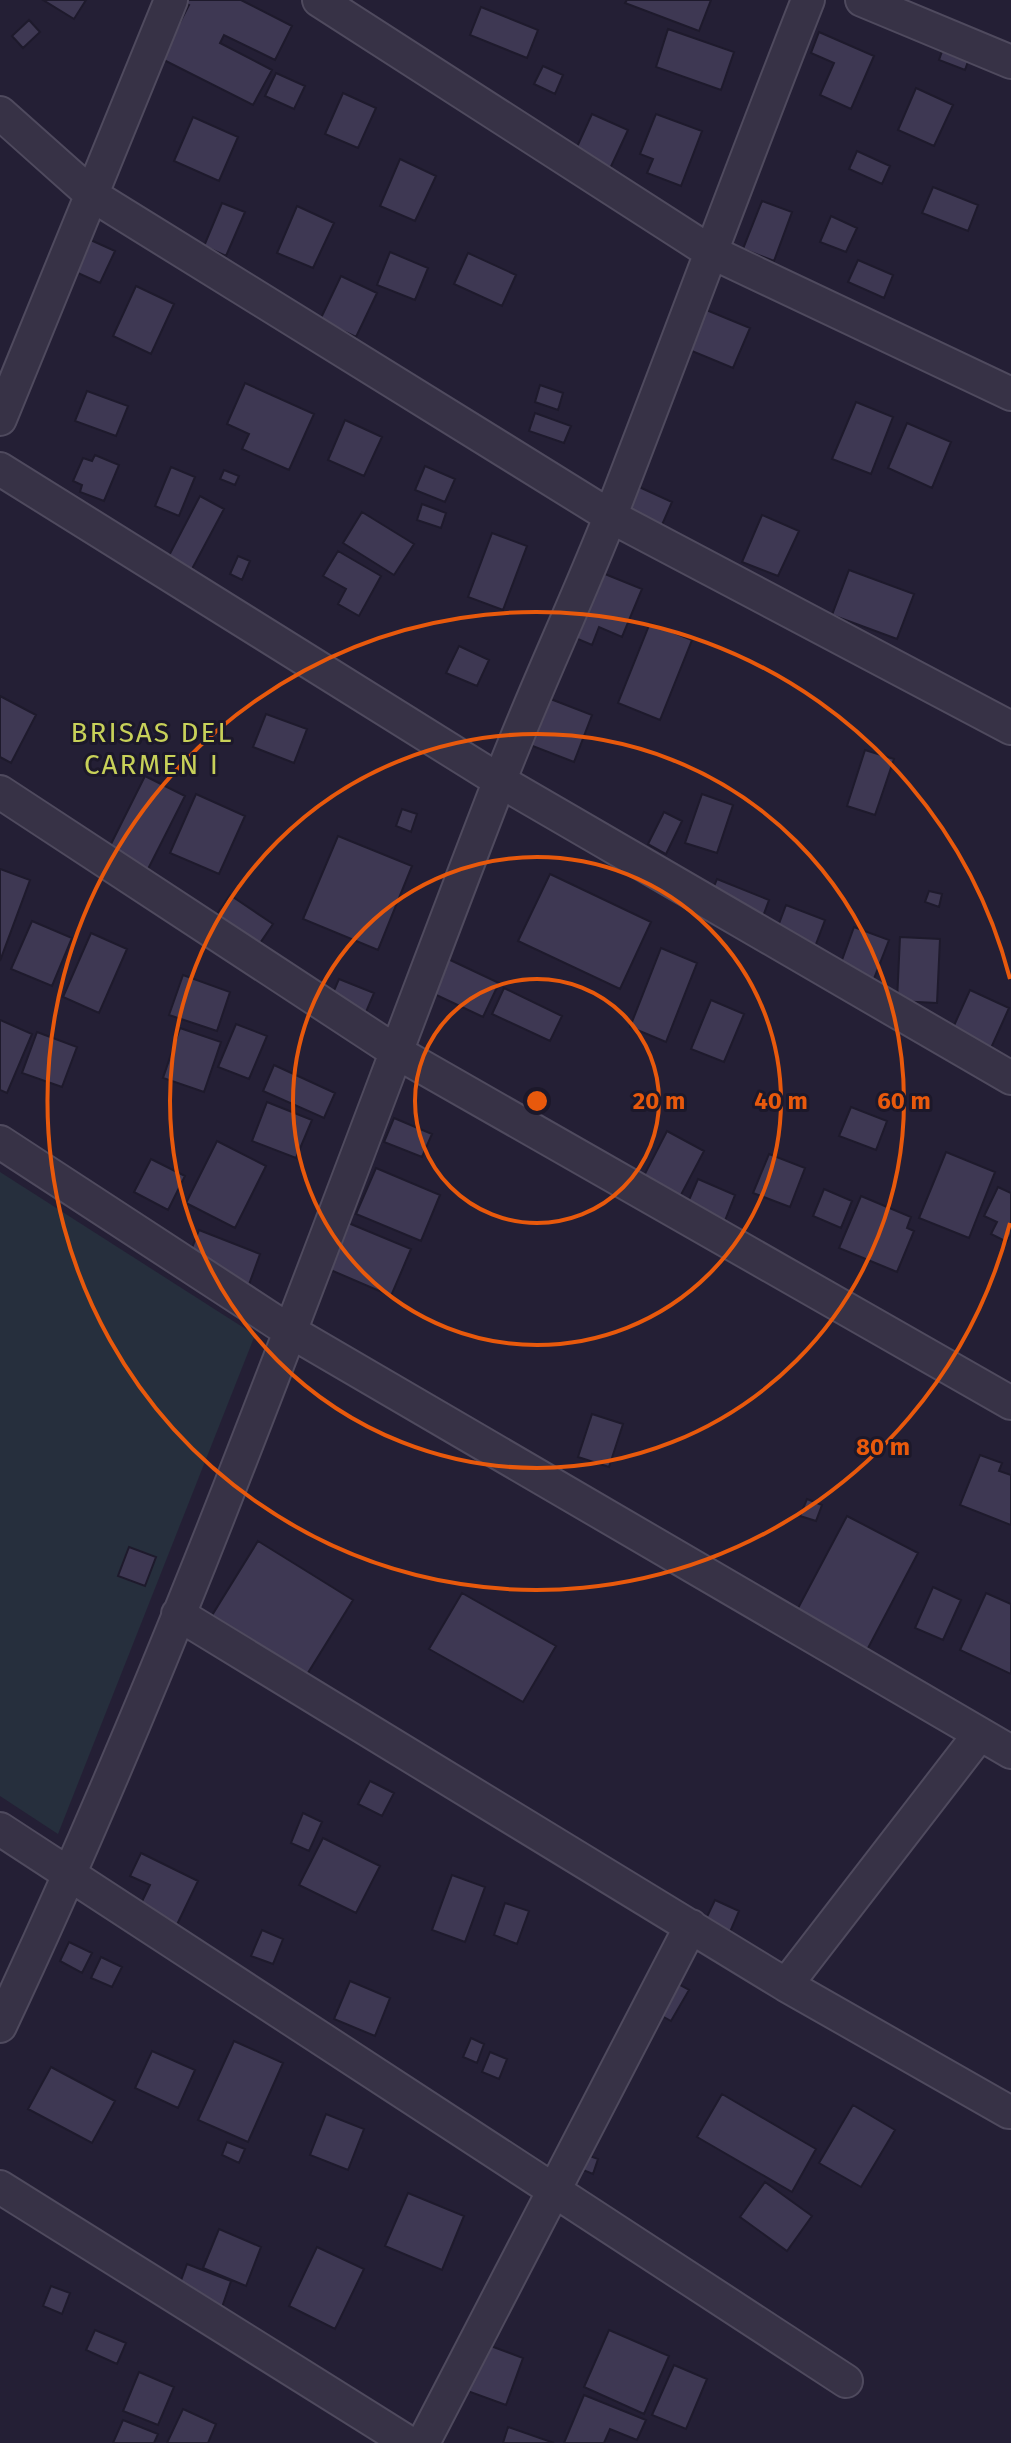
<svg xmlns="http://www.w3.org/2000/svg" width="1011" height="2443" font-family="'Fira Sans',sans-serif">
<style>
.green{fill:#262f3d}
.building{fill:#3e3853;stroke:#1e1a2c;stroke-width:2}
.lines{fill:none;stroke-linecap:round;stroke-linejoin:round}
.street-casing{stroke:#4f4a5e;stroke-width:36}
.street{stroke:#373246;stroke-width:32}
.ring{fill:none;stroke:#e8590c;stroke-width:4}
.labels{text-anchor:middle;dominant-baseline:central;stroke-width:6;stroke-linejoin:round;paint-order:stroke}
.neighbourhood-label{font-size:28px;letter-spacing:2px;fill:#c8d159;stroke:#1c182a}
.centre{fill:#e8590c;stroke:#1c182a;stroke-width:4}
.ring-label{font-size:24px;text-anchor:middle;font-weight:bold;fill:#e8590c;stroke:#1c182a;stroke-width:6;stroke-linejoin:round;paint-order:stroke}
</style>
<rect width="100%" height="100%" fill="#241f35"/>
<path class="green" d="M0,1172L255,1335L58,1834L0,1796Z"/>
<path class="building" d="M43,0H86L74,19Z
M179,0H241L292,26L275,60L224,35L220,43L272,70L253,105L144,50L173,36L189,5Z
M627,0H711L699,31L625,3Z
M481,7L538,30L527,58L470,35Z
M29,20L40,32L23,48L12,36Z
M668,29L734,52L721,90L656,67Z
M819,32L874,56L851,109L820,95L834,63L811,53Z
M948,34L974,44L965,70L939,60Z
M543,66L563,75L555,94L534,84Z
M276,73L305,86L294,109L265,96Z
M916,88L953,105L934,146L898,130Z
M343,93L376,108L358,148L325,134Z
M592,114L628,130L607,175L571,160Z
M656,114L702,131L681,186L647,173L653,159L640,154Z
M193,117L238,137L219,181L174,161Z
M857,151L890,166L882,184L849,169Z
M400,159L436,176L415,221L380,206Z
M933,187L978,205L968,231L922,213Z
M762,201L792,212L774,261L743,249Z
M222,203L245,212L226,256L204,246Z
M297,206L334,223L313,268L277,253Z
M831,216L857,228L846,252L820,242Z
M73,232L115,251L100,283L58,264Z
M390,252L428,268L415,300L377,285Z
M468,253L516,275L502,306L454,284Z
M858,260L893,275L884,298L848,282Z
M341,276L377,293L356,337L320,320Z
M136,286L174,304L151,354L113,336Z
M704,309L750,328L733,368L687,349Z
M245,383L314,414L289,470L242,449L249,434L227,424Z
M540,385L563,393L558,410L535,402Z
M87,391L128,406L116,436L75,421Z
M856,402L893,417L871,474L832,459Z
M535,413L571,426L564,443L529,431Z
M345,420L382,437L364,476L328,460Z
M907,423L951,442L932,488L888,468Z
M95,455L119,465L104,501L80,492L82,485L73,481L83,458L92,461Z
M425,466L455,479L445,502L415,490Z
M171,467L195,477L179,516L155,506Z
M224,470L239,476L235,485L220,479Z
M637,486L672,502L658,534L622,518Z
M200,496L224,509L185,582L162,569Z
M422,504L446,513L441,528L417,520Z
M362,512L414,544L394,575L343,543Z
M762,515L799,531L778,576L742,562Z
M492,533L527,546L503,610L468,597Z
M338,551L381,576L359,616L338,604L346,589L323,576Z
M238,556L250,561L242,580L230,574Z
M849,570L914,594L897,639L832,615Z
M600,572L642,589L622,637L599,627L592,645L573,637Z
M650,623L692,640L660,720L618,703Z
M459,646L489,660L477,686L446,673Z
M0,696L36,715L11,763L0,757Z
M548,698L592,715L574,762L530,745Z
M266,714L307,729L294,763L253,747Z
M865,750L894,759L875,815L847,806Z
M145,776L185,796L147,871L107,852Z
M196,794L245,816L219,874L170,853Z
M702,794L733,805L717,853L685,843Z
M402,809L417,814L411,832L396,826Z
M664,812L682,821L666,854L648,844Z
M338,836L412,866L378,950L303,919Z
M0,869L30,880L0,961Z
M550,874L651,922L620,989L518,941Z
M717,879L769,900L758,930L705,909Z
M929,891L942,894L939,907L925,902Z
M230,895L273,924L250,958L207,929Z
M786,905L825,920L807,968L768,953Z
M32,921L72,938L52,986L11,969Z
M854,927L889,940L868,994L834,982Z
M91,933L127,949L99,1013L63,997Z
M900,937L940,939L937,1003L897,1001Z
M661,948L697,963L666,1042L630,1027Z
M446,958L499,983L483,1017L430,992Z
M183,975L230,992L217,1031L169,1015Z
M339,979L374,993L358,1031L323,1016Z
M504,988L562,1016L550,1041L492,1014Z
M970,990L1009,1008L991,1048L952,1030Z
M711,1000L744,1014L724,1062L691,1049Z
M0,1020L32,1034L7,1093L0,1090Z
M236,1024L267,1036L249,1079L218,1067Z
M180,1028L221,1042L204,1092L163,1078Z
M37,1032L77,1047L62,1087L22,1073Z
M274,1065L335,1093L324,1118L263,1091Z
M267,1102L312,1120L296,1158L252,1141Z
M851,1107L887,1121L876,1150L839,1136Z
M394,1118L432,1134L422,1157L384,1142Z
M667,1131L704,1151L673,1210L636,1191Z
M217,1141L266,1166L235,1228L186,1203Z
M946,1152L995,1172L969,1238L919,1218Z
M769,1154L805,1168L790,1207L753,1193Z
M151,1159L185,1176L168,1210L134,1192Z
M376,1168L440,1195L421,1241L356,1214Z
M698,1179L735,1195L724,1223L686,1207Z
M998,1187L1011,1193V1234L1007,1242L991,1234L997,1222L984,1216Z
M824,1189L852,1201L841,1228L813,1216Z
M861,1196L911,1217L907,1228L914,1231L897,1272L839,1248Z
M346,1222L411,1249L391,1296L326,1268Z
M199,1230L260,1254L247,1290L185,1266Z
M592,1414L623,1424L609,1467L578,1457Z
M980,1455L1002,1463L999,1471L1011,1475V1525L960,1505Z
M807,1499L822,1505L816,1521L800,1516Z
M847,1516L918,1553L867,1650L796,1612Z
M258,1541L353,1600L306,1676L211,1617Z
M129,1547L156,1557L145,1586L118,1576Z
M933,1587L961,1600L943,1640L915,1628Z
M462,1593L556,1646L523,1702L429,1649Z
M986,1593L1011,1604V1674L960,1650Z
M370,1781L394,1793L382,1816L358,1804Z
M303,1813L322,1822L309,1851L291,1843Z
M323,1838L380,1866L356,1913L299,1885Z
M141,1853L198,1881L170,1939L132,1922L150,1885L130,1876Z
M452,1875L485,1887L465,1942L432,1930Z
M715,1900L739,1911L730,1932L705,1921Z
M505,1903L529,1911L517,1944L494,1935Z
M262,1930L283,1939L273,1964L251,1956Z
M69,1942L92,1953L82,1973L60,1961Z
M101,1957L122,1967L112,1987L91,1978Z
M653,1970L689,1990L671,2021L635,2001Z
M350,1981L390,1998L375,2036L334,2019Z
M471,2038L484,2044L477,2063L463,2057Z
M234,2041L283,2063L248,2142L198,2120Z
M152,2051L195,2070L178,2108L135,2088Z
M490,2052L507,2059L499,2079L482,2072Z
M51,2067L115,2101L92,2143L28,2109Z
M722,2094L816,2149L792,2192L697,2137Z
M853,2105L895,2130L861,2187L819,2163Z
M326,2114L364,2129L348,2170L310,2155Z
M227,2142L245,2149L239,2163L222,2155Z
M569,2148L598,2159L593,2174L563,2162Z
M765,2182L812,2216L787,2251L740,2217Z
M408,2193L464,2216L442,2270L385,2246Z
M219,2229L261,2247L246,2286L203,2268Z
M317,2247L364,2269L335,2329L289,2306Z
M187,2264L231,2281L220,2313L175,2297Z
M51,2286L70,2293L62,2314L43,2306Z
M95,2330L126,2343L117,2364L86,2350Z
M609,2330L669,2356L644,2414L584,2387Z
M480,2342L523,2358L506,2405L462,2389Z
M674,2365L707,2379L686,2429L652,2415Z
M139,2372L174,2387L158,2425L123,2411Z
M584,2395L646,2420L637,2440L610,2429L604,2443H564Z
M183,2409L216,2424L208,2443H167Z
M123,2420L158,2434L154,2443H113Z
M508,2427L554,2443H503Z"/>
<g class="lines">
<defs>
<path id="street" d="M319,0L709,251L1011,394
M862,0L1011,62
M0,113L92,195L610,516L1011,728
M0,419L171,0
M0,469L500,781L1011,1078
M0,792L398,1053L1011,1403
M0,1142L288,1330L1011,1752
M178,1614L786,1985L1009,2112
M0,1829L846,2381
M786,1985L979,1735
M0,2026C190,1623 337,1201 498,785C533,693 576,604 612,512C678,342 741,170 808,0
M0,2187L409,2443
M423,2443L691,1926"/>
</defs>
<use href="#street" class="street-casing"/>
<use href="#street" class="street"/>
</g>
<g class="ring">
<circle cx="537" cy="1101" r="122"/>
<circle cx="537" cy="1101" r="244"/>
<circle cx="537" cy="1101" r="367"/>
<path d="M1010 1223A489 489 0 1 1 1010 979"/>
</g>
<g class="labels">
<g class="neighbourhood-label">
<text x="152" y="732">BRISAS DEL<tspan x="152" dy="32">CARMEN I</tspan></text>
</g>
</g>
<circle cx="537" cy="1101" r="12" class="centre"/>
<g class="ring-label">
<text x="659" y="1109">20 m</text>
<text x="781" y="1109">40 m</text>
<text x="904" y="1109">60 m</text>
<text x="883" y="1455">80 m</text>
</g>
</svg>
